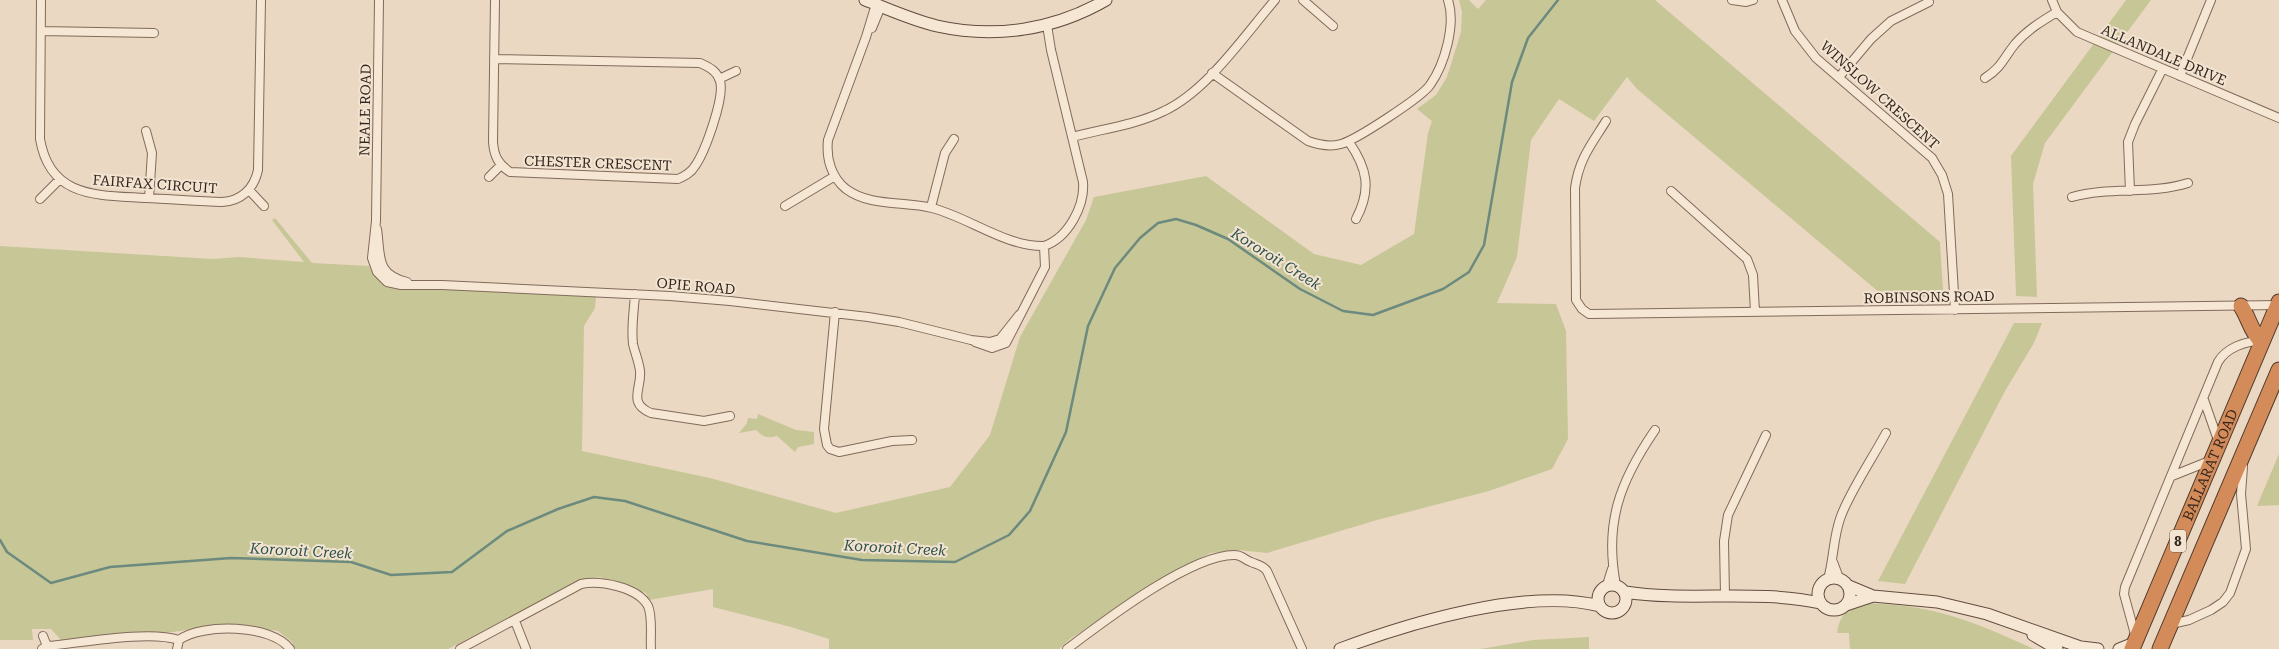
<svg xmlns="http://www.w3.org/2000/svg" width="2279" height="649" font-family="'Roboto Serif',serif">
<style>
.green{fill:#c7c697}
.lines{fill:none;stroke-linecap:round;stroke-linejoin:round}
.stream{stroke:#6c8a7e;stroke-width:2.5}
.street-casing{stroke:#826a5b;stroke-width:10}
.secondary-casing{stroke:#644c3e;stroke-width:13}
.highway-casing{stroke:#503a2f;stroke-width:17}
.street{stroke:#f6e7d5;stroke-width:8}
.secondary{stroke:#f6e7d5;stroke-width:11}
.highway{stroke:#d38c59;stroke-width:15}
.labels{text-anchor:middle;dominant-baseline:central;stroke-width:4;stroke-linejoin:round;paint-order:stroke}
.shield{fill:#f2e4d1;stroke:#6c5e54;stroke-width:1}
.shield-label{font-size:13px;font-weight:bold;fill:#33251e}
.street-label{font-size:14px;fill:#33251e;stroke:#f2e4d1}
.water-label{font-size:15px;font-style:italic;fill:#2e524b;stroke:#f2e4d1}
</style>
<rect width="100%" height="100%" fill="#ead8c2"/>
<path class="green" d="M1459,0H1469L1478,9L1486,0H1655L1940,242L1943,290L1938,296L1886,298L1637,89L1627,77L1594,121L1559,99L1531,140L1517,257L1497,303L1556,304L1566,331L1568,439L1552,469L1489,491L1377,520L1267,553L1238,550L1210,553L1168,575L1070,639L1059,649H829V639L791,627L713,607V589L649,600L646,593L600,577L584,579L448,649H295L292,642L278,631L230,624L173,632L61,640L51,629H32L33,640H0V246L213,259L239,257L304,262L272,220L275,218L312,263L369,266C374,279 383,284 395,287L596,297L595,308L584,326L582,451L710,478L836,513L950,487L990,435L1020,337L1086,220L1094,197L1206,176L1314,254L1361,265L1414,234L1428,133L1432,121L1417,109L1436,95L1447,77L1461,32L1462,12Z
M2126,0H2151L2045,143L2033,184L2037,297L2016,296L2011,156Z
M2014,323H2042L2034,343L2005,391L1905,584L1878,581Z
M758,414L796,430L814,432V444L798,447L795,452L777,436C767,439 763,437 756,430L739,433L747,423L748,418L757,419Z
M2279,454V505L2257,506Z
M1866,603C1883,604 1901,605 1918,608C1959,615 1997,632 2034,649H1850L1849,633H1837C1840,614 1848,607 1866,603Z
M1589,637V649H1480L1533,640Z"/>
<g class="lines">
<path class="stream" d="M0,540L7,552L51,583L110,567L231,558L351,562L391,575L452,572L507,531L558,509L594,497L625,501L747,541L862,560L955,562L1009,535L1030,511L1066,432L1088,326L1115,268L1140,238L1158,223L1176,219L1196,225L1228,239L1300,289L1343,311L1373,315L1443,289L1469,272L1484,245L1512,82L1528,38L1558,0"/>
<defs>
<path id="street" d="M41,0L40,139C50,198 97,195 145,198C170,199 196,201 222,202C241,201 254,189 258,170L261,0
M379,0L376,221L372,258L377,272L387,282L401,285H442L670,296L730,301L868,317L899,322L971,340L990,342L1000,339L1019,315
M1303,0L1333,26
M1732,0L1746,2L1753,0
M1782,0L1795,31L1816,58L1932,158L1942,175L1948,194L1955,310
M2052,0L2057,12L2077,32L2279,118
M876,4L866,37L828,140C826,158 831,177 846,189C870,207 904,201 932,208C968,217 1006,247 1044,246
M872,28L881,6
M41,31L154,33
M494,59L700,63C709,67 717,71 720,81C725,97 705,152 695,166C691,173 685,176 678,179L510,172C498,164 494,156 493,142L495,0
M1212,73L1308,141C1319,145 1330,147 1341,144C1356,140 1422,97 1430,85C1445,64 1456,24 1448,0
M2180,76L2211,0
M1839,77L1871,39L1891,21L1929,2
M1985,78C2002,67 2003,59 2015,44C2027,30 2042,21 2057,12
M719,79L736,71
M1606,121C1591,145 1579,159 1575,188L1576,300L1582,309L1589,314L2279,305
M146,131L152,153L149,198
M1072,137C1102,129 1136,125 1164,111C1207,91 1244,36 1275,0
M1349,142C1367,168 1372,189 1356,219
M489,177L501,165
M249,190L264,206
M1671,191L1747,259L1753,275L1755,312
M2130,191L2128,142L2135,124L2162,70
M2072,197C2110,186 2150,195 2188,183
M40,199L60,179
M785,206L835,176
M931,207L945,153L954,139
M377,229C381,256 375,274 407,282
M635,294C634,311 631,327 633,344C635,353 639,362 640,371C642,388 627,403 651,413L704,421L730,416
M835,312L824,429L827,445L830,449L839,452L892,441L912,440
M975,342L992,348L1006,343L1045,267L1044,246C1068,238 1085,206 1083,182L1051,50L1047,25
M2204,400L2219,443
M2172,476L2212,460
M1833,562L1839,578
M1828,579C1834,558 1833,537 1841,516C1851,490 1872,459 1886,433
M1607,585L1612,569
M1616,585C1604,523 1620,481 1655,430
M1725,596L1724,541L1728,515L1766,435
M515,621L526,649
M2171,624L2189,620L2211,610L2223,602L2230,593L2246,549L2241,494L2243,467
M43,636L47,646
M2136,638L2124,594L2125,587L2218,362C2226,348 2245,341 2261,341
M42,649L47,646C81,643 148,630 179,640C202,623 272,624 290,649
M177,649L179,640
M460,649L581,584C600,580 638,587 648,606C653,617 650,637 651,649
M1067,649C1103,622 1191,554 1235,555C1242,555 1245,560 1251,562C1258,565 1263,565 1267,571L1302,649"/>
<path id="secondary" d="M865,0C888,9 912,20 937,26C995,39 1054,30 1106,0
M1818 594a16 16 0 1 1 32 0a16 16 0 1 1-32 0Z
M1598 599a14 14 0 1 1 28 0a14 14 0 1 1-28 0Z
M1849,586L1873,596L1937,602L1987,614L2086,649
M1625,592C1689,602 1756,589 1820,603
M1846,605L1873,596
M2033,635L2057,649
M2081,647L2098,649
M1340,649C1409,623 1528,587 1600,606
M2119,649L2134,643"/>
<g id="highway">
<path d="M2241,306C2249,318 2251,332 2261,341"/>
<path id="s1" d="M2132,649L2279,302"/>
<path d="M2160,649L2279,370"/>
</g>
</defs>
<use href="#street" class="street-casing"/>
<use href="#secondary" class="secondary-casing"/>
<use href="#highway" class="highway-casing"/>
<use href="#street" class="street"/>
<use href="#secondary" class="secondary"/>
<use href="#highway" class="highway"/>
</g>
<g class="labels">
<rect class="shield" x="2170" y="530" width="16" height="22" rx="3"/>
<g class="shield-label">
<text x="2178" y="541">8</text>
</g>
<g class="street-label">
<text transform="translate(2164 55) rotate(23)">ALLANDALE DRIVE</text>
<text transform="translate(1880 95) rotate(42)">WINSLOW CRESCENT</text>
<text transform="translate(365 110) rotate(-89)">NEALE ROAD</text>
<text transform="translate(598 163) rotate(2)">CHESTER CRESCENT</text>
<text transform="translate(155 184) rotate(4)">FAIRFAX CIRCUIT</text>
<text transform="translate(696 286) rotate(5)">OPIE ROAD</text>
<text transform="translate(1929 297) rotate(-1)">ROBINSONS ROAD</text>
<text stroke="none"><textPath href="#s1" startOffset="200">BALLARAT ROAD</textPath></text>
</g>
<g class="water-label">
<text transform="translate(1276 259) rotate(32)">Kororoit Creek</text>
<text transform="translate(895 548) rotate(3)">Kororoit Creek</text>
<text transform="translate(301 551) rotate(3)">Kororoit Creek</text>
</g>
</g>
</svg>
